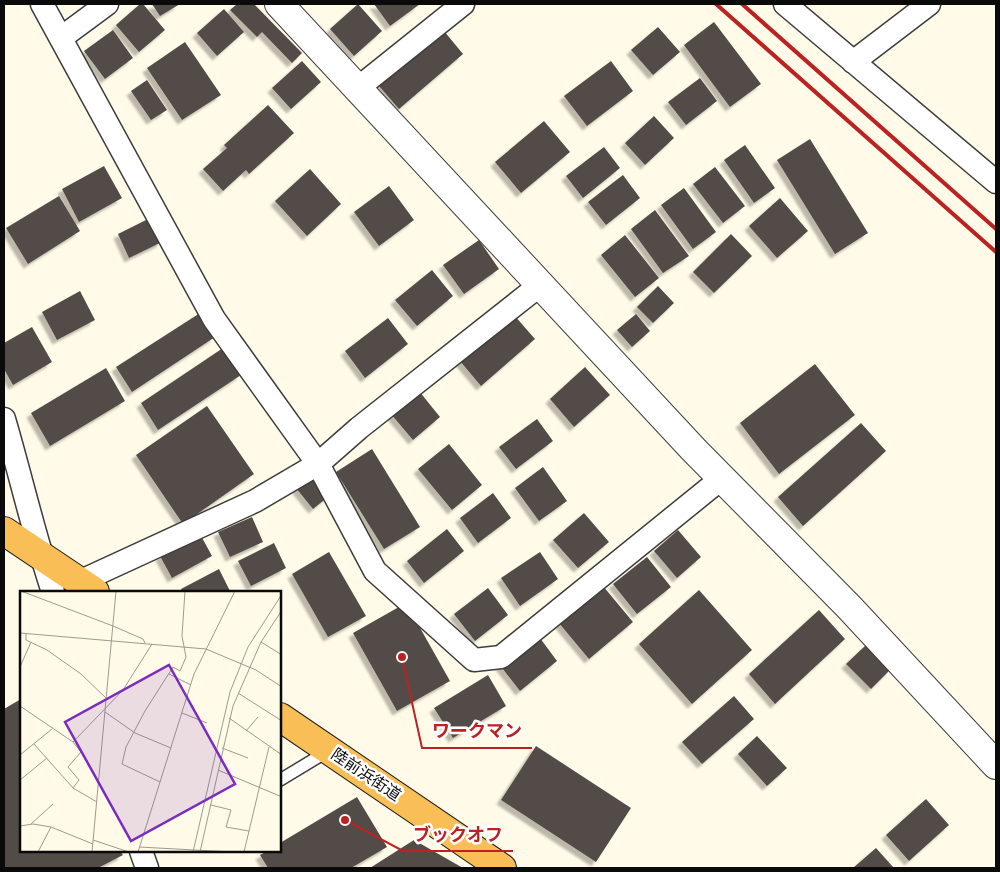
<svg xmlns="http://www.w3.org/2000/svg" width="1000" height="872" font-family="Spectral,'Noto Sans JP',serif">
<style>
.building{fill:#534c47;filter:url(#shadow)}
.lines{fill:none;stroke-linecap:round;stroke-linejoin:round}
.service-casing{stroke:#3d3d3d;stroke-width:14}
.minor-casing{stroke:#3d3d3d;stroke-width:25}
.tertiary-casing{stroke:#3d3d3d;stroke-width:30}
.trunk-casing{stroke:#1b1b1b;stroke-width:30}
.service{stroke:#fff;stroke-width:11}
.minor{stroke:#fff;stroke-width:22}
.tertiary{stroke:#fff;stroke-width:28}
.trunk{stroke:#f9be55;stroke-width:28}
.rail{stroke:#b22;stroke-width:4}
.labels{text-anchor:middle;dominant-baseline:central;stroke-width:5;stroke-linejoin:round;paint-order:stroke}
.street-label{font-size:16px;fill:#0a0a0a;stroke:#fff}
.inset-road{fill:none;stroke:#9d9b8f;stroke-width:1}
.view{fill:#7b2cbf;fill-opacity:0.15;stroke:#7b2cbf;stroke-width:2.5}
.inset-edge{fill:none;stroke:#0a0a0a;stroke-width:2.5}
.leader{fill:none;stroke:#b22;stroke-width:2}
.callout-dot{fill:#b22;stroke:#fff;stroke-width:2}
.callout-label{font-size:18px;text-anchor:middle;font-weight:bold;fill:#b22;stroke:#fff;stroke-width:5;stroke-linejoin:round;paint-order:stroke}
</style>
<defs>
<filter id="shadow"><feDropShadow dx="-4.5" dy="4.5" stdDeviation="1" flood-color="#0004"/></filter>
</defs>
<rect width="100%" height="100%" fill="#fffbe8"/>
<path class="building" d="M140,4H143L165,30L139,52L116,25Z
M152,4H180L160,16Z
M237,4H254L302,53L292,63L262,32L257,37L230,10Z
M358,4L382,31L354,56L330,29Z
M374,4H420L390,26Z
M224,9L244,32L217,56L197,33Z
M714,22L761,84L730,107L684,45Z
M658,27L680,52L653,75L631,50Z
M113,30L133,58L105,79L84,51Z
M444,31L463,54L399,109L379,86Z
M185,42L221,95L182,120L147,68Z
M302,61L321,82L291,109L272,88Z
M611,61L633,91L587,126L564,96Z
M700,78L717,101L686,125L668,102Z
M147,80L167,110L151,120L131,91Z
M268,105L294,133L249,174L246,170L223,191L203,169L227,148L224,145Z
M654,116L674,138L645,165L625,143Z
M544,121L570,152L521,193L495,162Z
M810,139L868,233L835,254L777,160Z
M745,145L775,188L754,203L724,160Z
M604,147L620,168L583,198L566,176Z
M104,166L122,198L79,222L62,189Z
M715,167L745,206L723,223L693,184Z
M310,169L341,204L307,236L275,201Z
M623,175L640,198L606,225L588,202Z
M389,186L414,220L379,246L354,212Z
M684,188L716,232L693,249L661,205Z
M59,196L80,231L28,264L6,228Z
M780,198L808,231L777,258L749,226Z
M655,210L689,256L663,273L631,229Z
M150,218L162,242L129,258L118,234Z
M731,234L752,256L714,293L693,272Z
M625,235L659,278L635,297L601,255Z
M479,240L499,269L464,294L443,265Z
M432,270L453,296L417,326L395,300Z
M658,286L674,303L653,323L637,307Z
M80,291L95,320L57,340L42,312Z
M200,313L215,337L132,392L116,367Z
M636,314L650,331L632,347L617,330Z
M514,315L535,339L481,386L460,361Z
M388,318L408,344L365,378L345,351Z
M32,327L52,362L13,385L4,369V343Z
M223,348L241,375L158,430L141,403Z
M815,364L855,415L779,474L740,423Z
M585,367L610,395L574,427L550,399Z
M106,368L125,401L50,446L31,413Z
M419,391L440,417L413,440L391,414Z
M207,406L254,474L183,524L136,455Z
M537,419L553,441L516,469L499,447Z
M861,423L886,451L803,526L778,497Z
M449,444L482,485L452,510L418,469Z
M372,449L420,527L384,549L336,472Z
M543,467L567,501L539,521L515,488Z
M312,475L329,496L313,509L296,488Z
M493,493L511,518L478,543L460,518Z
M584,513L609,542L578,568L553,540Z
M252,517L263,542L230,557L218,532Z
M447,529L464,551L424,583L407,561Z
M678,530L701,557L677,578L654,551Z
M200,534L212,556L172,578L160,556Z
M274,543L286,568L251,586L238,561Z
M329,552L366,616L328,637L292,574Z
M540,552L558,579L520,606L501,578Z
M647,557L671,587L637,614L613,584Z
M219,569L230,591L183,592L181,589Z
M603,586L633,622L589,659L559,623Z
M488,588L508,615L475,641L454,614Z
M699,590L752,650L692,704L639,644Z
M406,603L450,681L397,711L353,633Z
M819,610L845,639L775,704L749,674Z
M537,634L557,661L520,691L499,664Z
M866,645L890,670L871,689L846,664Z
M488,675L506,706L453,738L434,708Z
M734,696L754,719L702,764L682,742Z
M21,699V851H120L123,855L98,868H4V709Z
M757,736L787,768L767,786L738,754Z
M536,746L631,808L596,862L501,800Z
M357,797L387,847L351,868H268L260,855L267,851H280V843Z
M926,799L949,825L909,861L886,835Z
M414,840L463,868H370Z
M876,848L894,868H853Z"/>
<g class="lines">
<defs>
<path id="service" d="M280,780L328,751"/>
<path id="minor" d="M42,4L214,319L318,464L375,571L474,660L501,657L722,478
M785,4L996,182
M61,38L107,4
M853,62L929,4
M358,88L463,4
M4,419C21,477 34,535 53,592
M79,582L255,501L318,464L359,428L540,285
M141,851L147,868"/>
<path id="tertiary" d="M279,4L694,450L849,607L996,765"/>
<path id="trunk" d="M4,531L95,592
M280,717L502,868"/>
</defs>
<use href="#service" class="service-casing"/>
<use href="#minor" class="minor-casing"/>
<use href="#tertiary" class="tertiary-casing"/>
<use href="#trunk" class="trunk-casing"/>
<use href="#service" class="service"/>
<use href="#minor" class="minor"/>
<use href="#tertiary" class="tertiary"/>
<use href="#trunk" class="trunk"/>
<path class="rail" d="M716,4L996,252
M742,4L996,229"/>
</g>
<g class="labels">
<g class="street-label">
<text transform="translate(366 775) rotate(34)">陸前浜街道</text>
</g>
</g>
<g transform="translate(20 591)">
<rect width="261" height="261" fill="#fffbe8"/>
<path class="inset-road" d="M1,0L93,35L123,48L125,52M262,19L241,51L262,64M0,42L186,58L236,79L262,96M6,42V49L27,59L61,83L86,107M0,76L11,51M149,83L171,94M218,102L262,130M0,115L53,151M85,121L115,142L151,157M162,122L187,132M209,127L262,164M226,140L238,126M14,153L53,197M202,157L228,167M0,164L32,138M198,179L262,206M0,189L27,167M140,191L102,173L106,156L125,120L153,76L160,80L166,66L162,45L165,0M77,211L53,197L59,189L48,176L61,161L53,151L103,99L132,53M191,214L211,219L206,236L229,240M11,233L33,213M0,235L13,233L31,236L73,253M73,249L109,261M119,256L212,261M18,261L31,236M72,261L96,0M118,261L174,83L215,0M173,261L210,101L228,56L262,3M180,261L213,115L241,51M224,261L249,156"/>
<path class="view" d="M149,74L215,193L111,250L45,131Z"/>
<rect width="261" height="261" class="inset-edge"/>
</g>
<path class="leader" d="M402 657L422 748H532M345 820L403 851H513"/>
<g class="callout-dot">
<circle cx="402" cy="657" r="5"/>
<circle cx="345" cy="820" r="5"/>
</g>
<g class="callout-label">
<text x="477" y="737">ワークマン</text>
<text x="458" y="841">ブックオフ</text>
</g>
<rect width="1000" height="872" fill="none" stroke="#0a0a0a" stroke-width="10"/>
</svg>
